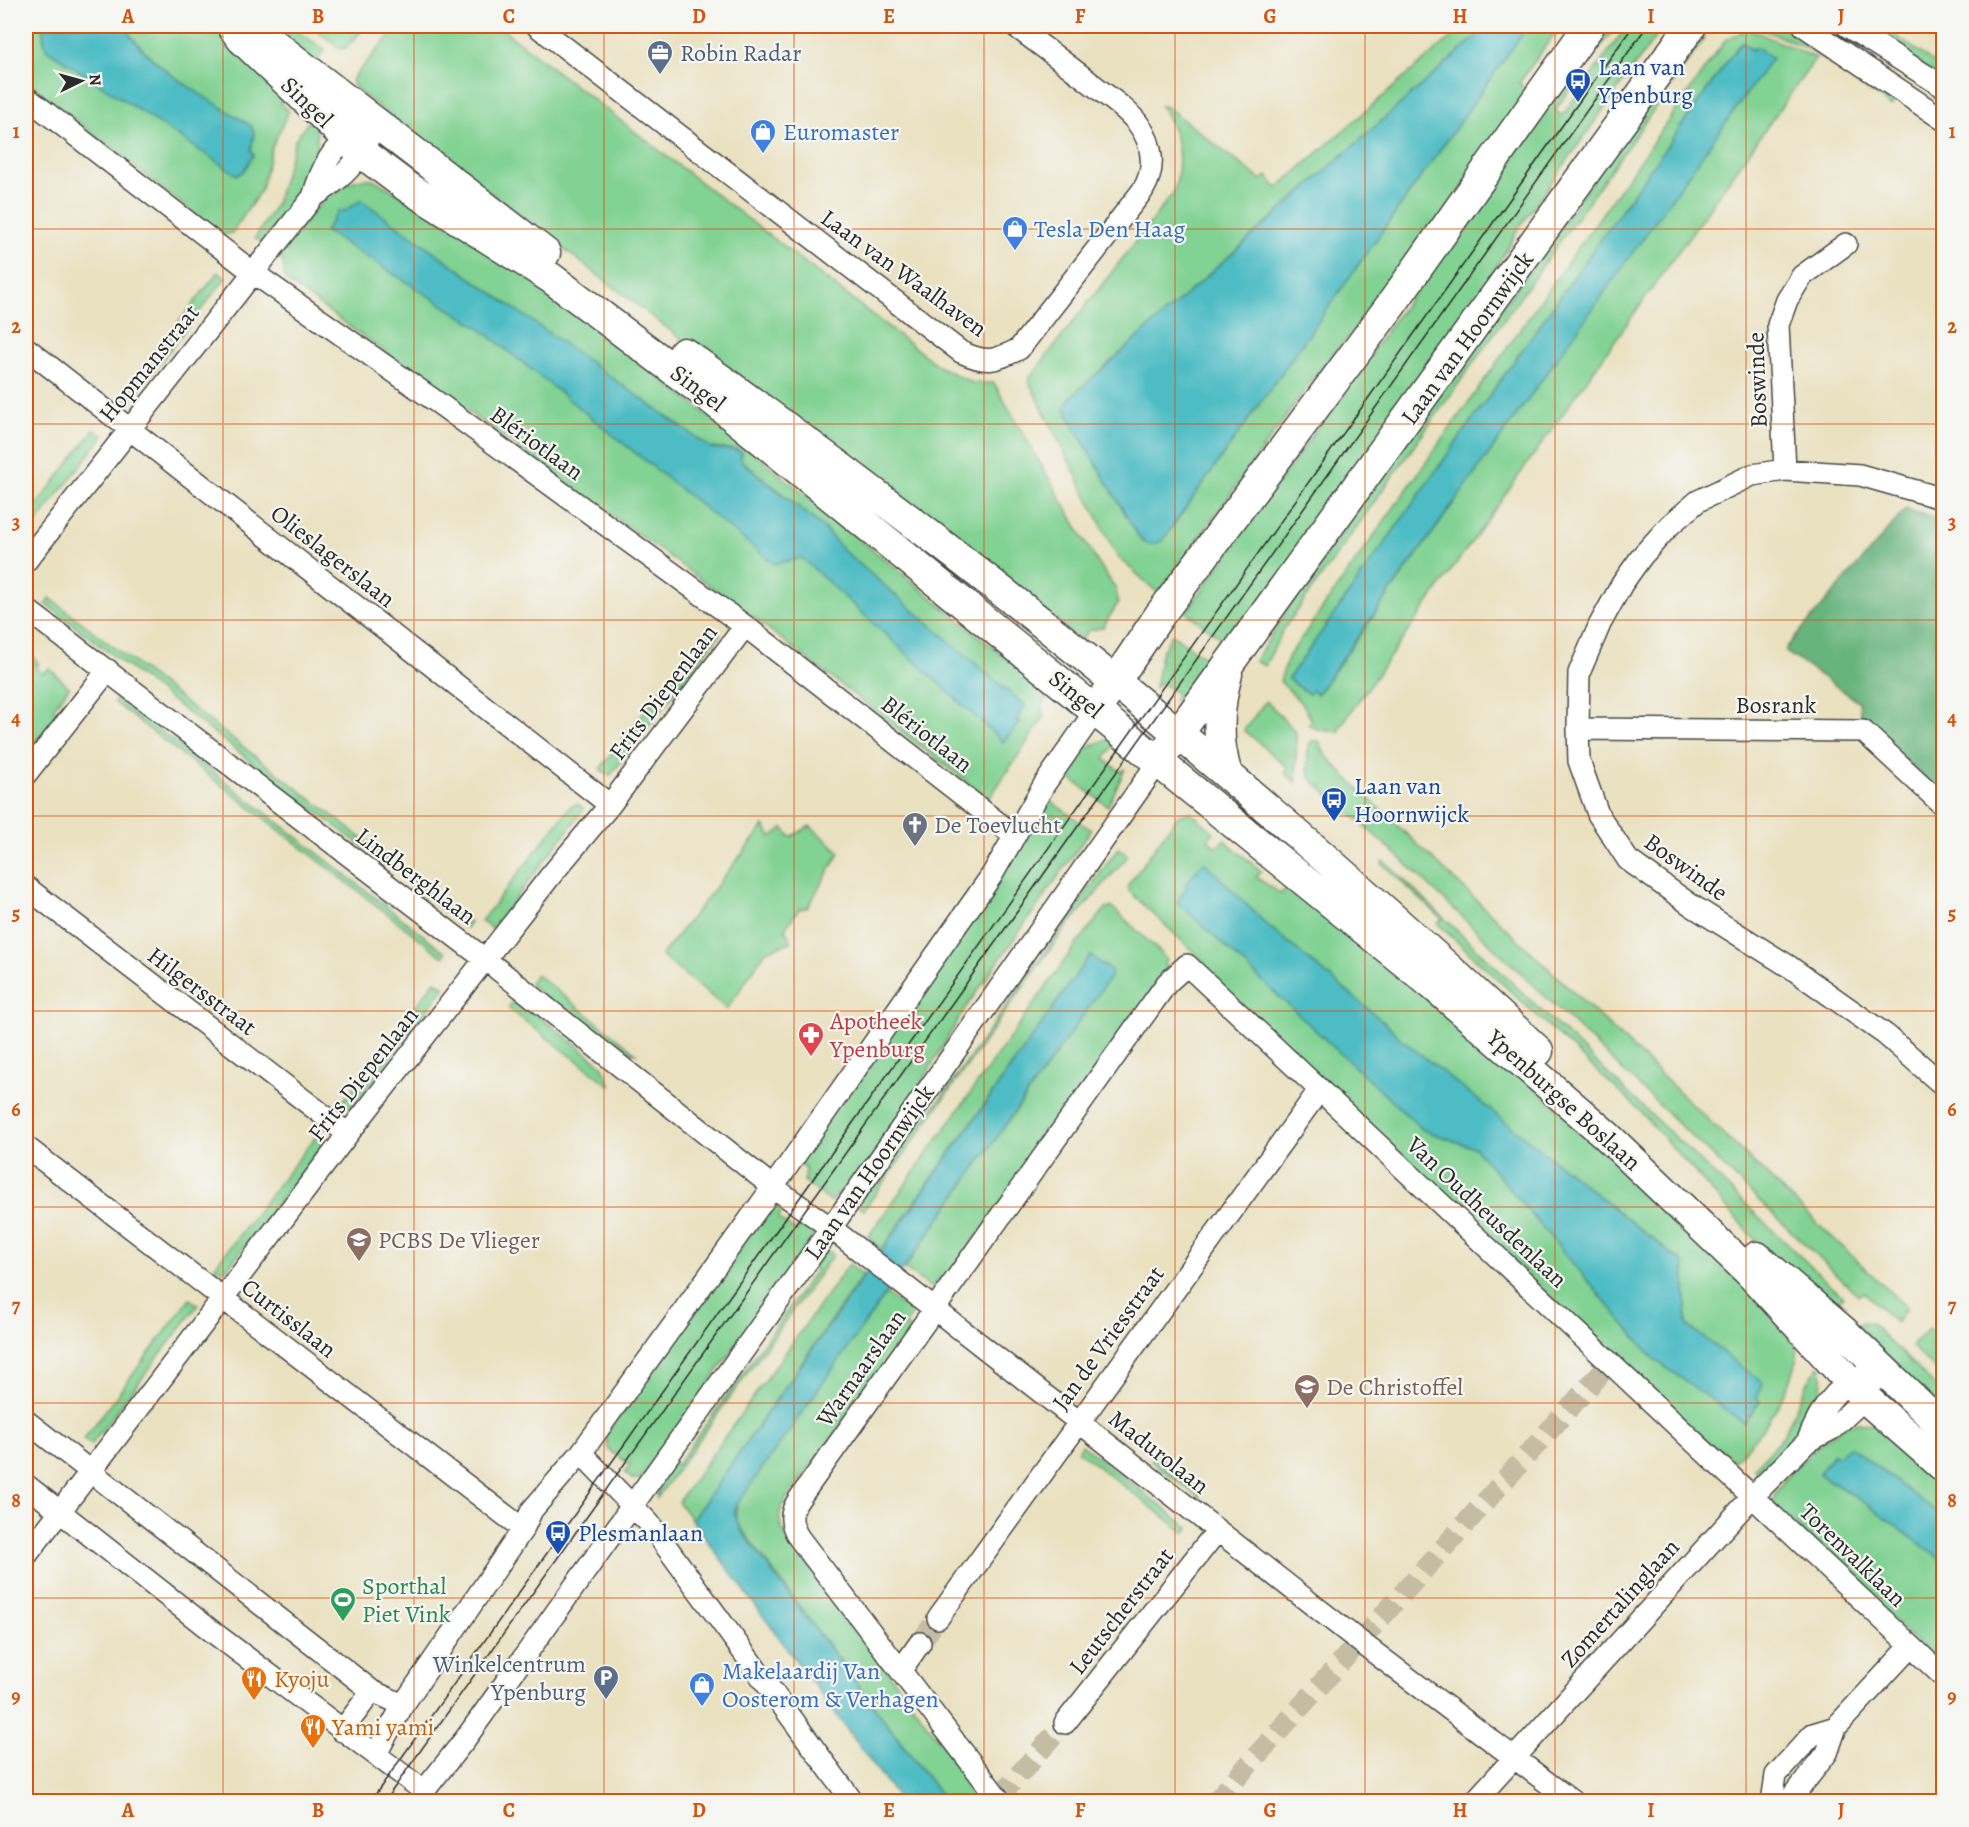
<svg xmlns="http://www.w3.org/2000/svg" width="1969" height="1827" font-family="Alegreya,serif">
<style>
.green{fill:#81d293;stroke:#567e5f;stroke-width:1.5;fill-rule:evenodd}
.forest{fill:#68b47d;stroke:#4a7054;stroke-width:1.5}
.water{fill:#4dbcc4;stroke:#3c7478;stroke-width:1.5}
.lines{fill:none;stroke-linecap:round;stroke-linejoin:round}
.minor-tunnel{stroke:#c4bda3;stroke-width:21;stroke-dasharray:21 10;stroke-linecap:butt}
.minor-casing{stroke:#484642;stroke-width:24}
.secondary-casing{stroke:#484642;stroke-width:33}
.minor{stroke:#fff;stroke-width:21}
.secondary{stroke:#fff;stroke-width:30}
.tram{stroke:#2b2b2b;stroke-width:1.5}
.grid{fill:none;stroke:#d5540f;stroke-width:1.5;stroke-opacity:0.55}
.labels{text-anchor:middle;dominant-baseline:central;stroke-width:4.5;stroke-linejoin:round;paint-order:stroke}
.service-label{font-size:24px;fill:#4e5e75;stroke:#f6f6f2;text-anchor:start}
.transit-label{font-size:24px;fill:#164399;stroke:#f6f6f2;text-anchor:start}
.street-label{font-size:24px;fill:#2b2b2b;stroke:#f6f6f2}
.shop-label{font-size:24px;fill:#366cbe;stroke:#f6f6f2;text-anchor:start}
.worship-label{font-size:24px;fill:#5b616d;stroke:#f6f6f2;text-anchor:start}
.health-label{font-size:24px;fill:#be3a42;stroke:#f6f6f2;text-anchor:start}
.education-label{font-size:24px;fill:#785e54;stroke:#f6f6f2;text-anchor:start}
.leisure-label{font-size:24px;fill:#27864d;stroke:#f6f6f2;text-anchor:start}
.food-label{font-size:24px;fill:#c56008;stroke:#f6f6f2;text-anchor:start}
.neatline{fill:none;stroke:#d5540f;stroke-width:2}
.grid-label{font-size:20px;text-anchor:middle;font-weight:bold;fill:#d5540f}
</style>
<rect width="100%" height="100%" fill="#f6f6f2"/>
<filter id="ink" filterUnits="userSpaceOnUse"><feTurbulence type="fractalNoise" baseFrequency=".0167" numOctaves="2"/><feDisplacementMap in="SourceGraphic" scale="12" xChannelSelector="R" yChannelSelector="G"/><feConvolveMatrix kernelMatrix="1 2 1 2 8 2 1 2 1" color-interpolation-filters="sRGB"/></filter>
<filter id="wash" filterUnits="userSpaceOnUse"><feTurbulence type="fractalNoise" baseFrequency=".008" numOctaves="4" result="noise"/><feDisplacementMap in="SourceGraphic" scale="24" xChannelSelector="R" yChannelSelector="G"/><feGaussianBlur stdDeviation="1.35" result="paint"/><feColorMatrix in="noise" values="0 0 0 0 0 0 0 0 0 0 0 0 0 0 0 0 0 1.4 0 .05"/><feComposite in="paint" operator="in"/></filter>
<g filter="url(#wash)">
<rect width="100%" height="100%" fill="#eae1c1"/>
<path class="green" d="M26,26H42L44,43L251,151L254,133L251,126C207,97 153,71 124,26H216L289,96L280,103L289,111L272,147L261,190L232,233L221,235L26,81Z
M264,26H290L325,50L315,63Z
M311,26H366L347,47L341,49Z
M398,26H498L940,367L973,383H994L1096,560L1116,589L1118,603L1103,627L1088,631L1082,640L761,400L358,91L352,82L353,78Z
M1464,26H1488L1070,398L1067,414L1140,539L1147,544L1163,540L1528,26H1560L1519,83L1530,92L1392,285L1315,376L1159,594L1117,556L1028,380L1174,192C1183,160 1180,134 1161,106L1167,107L1261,180L1267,176L1277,188Z
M1604,26H1616L1555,110L1562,116L1627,26H1663L1519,228L1457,334L1234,648L1186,612Z
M1754,26H1794L1876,82L1871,88L1888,99L1893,93L1895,101L1891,106L1809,49Z
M1865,26H1882L1943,69V80Z
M1749,29L1816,58L1340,727V731C1328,731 1318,732 1308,724L1312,721L1304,706L1280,681L1288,657L1726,39ZM1741,42L1753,50L1756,47L1771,58L1318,694L1312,690L1309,694L1288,679Z
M1697,34L1704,39L1323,574L1283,630L1265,666L1255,661L1292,603Z
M308,122H314C330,166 286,210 262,243L255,238L276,204L296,138Z
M363,179H373L529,270L1050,694L1042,705L1044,717L989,799L753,617L285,280L283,261L279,258C299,231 326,184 363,179ZM361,200L711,448L737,449L742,453L741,460L823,527L843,550L1025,706L1017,719L1020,723L1003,742L802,558L632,449L477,326L325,231L340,210L343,212Z
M218,272L226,278L129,402L121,396Z
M94,430L103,436L26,537V519Z
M50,598L390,860L386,865L46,604Z
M710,626L720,634L610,776L600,769Z
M1172,634L1218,667L1198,686L1174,700L1177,694L1160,682L1155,688L1161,654Z
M26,648L39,664H34L42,674L49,668L69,687L53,709L58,713L26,755Z
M118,698L446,953L443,957L114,702Z
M1266,701L1296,732V783L1285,773L1288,768L1244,730Z
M1119,738L1104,759L1121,772L1125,769L1108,806L1060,771C1078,753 1093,740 1119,738Z
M1312,741H1319L1325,754L1339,770L1907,1308L1896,1323L1864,1292L1859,1296L1396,854L1313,781C1305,772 1308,757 1308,746Z
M1045,797L1091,830L964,1010L901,1117L845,1196L839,1192L831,1202L804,1181L805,1167L796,1162Z
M578,804L584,809L492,929L481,921L571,806Z
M1190,812L1214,832L1208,840L1217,847L1224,840L1261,871L1256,877L1281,894L1286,888L1352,928L1710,1241L1797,1345C1801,1380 1760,1437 1734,1461L1721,1449L1717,1453L1199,965L1203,961L1129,891L1128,885L1178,816ZM1205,863L1266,924L1385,1023L1400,1038L1684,1264L1687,1325L1763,1383L1756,1399L1760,1402L1744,1423L1654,1359L1475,1148L1423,1130L1178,902Z
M764,826L771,837L783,828L791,837L810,826L840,852L807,908L799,909L785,928L791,942L766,951L727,1009L661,956Z
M1118,848L1128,856L1064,930L864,1210L854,1203L941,1098Z
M1384,861L1843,1297L1829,1312L1778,1265L1638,1109L1438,924L1442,919L1382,864Z
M406,871L470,922L466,928L401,877Z
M1112,907L1162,954L1166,960L1164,965L1168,969L944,1282L940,1278L931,1288L905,1268L1111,976V970L1090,956L881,1250L868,1237L1075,946L1106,908Z
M536,974L636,1053L613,1051L529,984Z
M435,981L445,987L351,1109L342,1102Z
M516,998L602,1065L612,1087L508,1008Z
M317,1135L325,1142L227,1269L222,1271L215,1266Z
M773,1202L785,1207L778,1218L796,1231L805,1221L811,1226L814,1235L641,1479H632L625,1473L630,1465L608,1449L606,1435Z
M831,1252L832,1256L657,1498L659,1481L670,1461L677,1465L816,1270L810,1265L824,1253Z
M849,1264L863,1275L692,1520L678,1502Z
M886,1294L913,1313L905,1325L911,1329L785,1501C778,1513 778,1519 783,1532L985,1801H945L735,1520L737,1504Z
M190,1299L198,1305L91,1445L84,1439Z
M1863,1322L1871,1323L1943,1394V1417L1857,1325Z
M1929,1329L1943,1342V1377L1912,1346Z
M1819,1366H1821C1829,1408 1788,1447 1761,1475L1754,1468L1782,1438L1807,1384Z
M1858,1422L1878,1425L1943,1474V1517L1849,1446L1837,1457L1834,1454L1819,1474L1867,1504L1943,1561V1668L1773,1504C1769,1486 1825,1439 1841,1428C1846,1425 1852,1424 1858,1422Z
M1082,1445L1189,1528L1185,1533L1078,1451Z
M1156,1455L1202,1491L1199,1497L1151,1461Z"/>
<path class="forest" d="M1906,509L1943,521V795L1861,723L1859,702L1786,652V648Z"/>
<path class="water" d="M42,26H124C153,71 207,97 251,126L254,133L251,151L254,154L243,172L237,175L46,49Z
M1488,26H1528L1163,540C1154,546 1148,546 1140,539L1067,414L1065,406L1070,398Z
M1741,42L1752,50L1756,47L1772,58L1317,694L1312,690L1309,694L1288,679Z
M361,200L711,448L741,451V461L823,527L843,550L1025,706L1017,719L1020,723L1003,742L802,558L774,564L477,326L325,231L339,210L343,212Z
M1204,862L1266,924L1385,1023L1400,1038L1684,1264L1687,1325L1763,1383L1757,1398L1760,1401L1744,1423L1654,1359L1475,1148L1423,1130L1177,902L1187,887L1185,884Z
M1090,955L1111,971V976L737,1504L734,1512L740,1529L945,1801H900L692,1520Z
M1849,1446L1943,1517V1561L1867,1504L1819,1474L1834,1454L1837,1457Z"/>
</g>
<g filter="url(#ink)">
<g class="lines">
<path class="minor-tunnel" d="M920,1643L938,1618
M998,1798L1065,1723
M1215,1802L1610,1363"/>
<defs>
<path id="minor" d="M537,26L961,352C987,364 994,361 1019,349L1143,190C1156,169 1153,144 1139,125C1129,111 1114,101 1101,91C1072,68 1043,47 1015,26
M1804,26L1944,120
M1847,26L1944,87
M26,97L255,274L441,405L745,626L1015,836
M313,197C321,169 332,145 358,131
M26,348L610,805
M1785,470L1778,325L1787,300L1802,276L1846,244
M1944,499L1860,475L1785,470L1752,475L1698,501L1670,525L1642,556L1622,584L1600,624L1579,673L1578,729L1579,761L1598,814L1628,860L1691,905L1790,967L1886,1035L1944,1086
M26,561L313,197C335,183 356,167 367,142
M26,609L486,960L773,1187L831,1228L1359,1641L1573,1802
M1578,729L1863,731L1944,806
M26,774L108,670
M26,887L348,1134
M26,1147L523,1529
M26,1421L372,1691L403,1705
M1807,1442C1819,1413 1833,1388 1862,1375
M581,1453L649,1523L853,1802
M26,1485L218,1636L424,1791L466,1738L831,1228L1159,761
M26,1556L348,1134L552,874L610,805L745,626
M938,1618L1320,1089
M901,1670L920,1643
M1065,1723L1217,1531
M342,1731L372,1691
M376,1754L403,1705L523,1529L532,1510L581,1453L773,1187L992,875L1044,785L1096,710
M1001,1802L799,1538C790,1524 789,1513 799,1499L1167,983L1187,965L1944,1677
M1474,1802L1753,1496L1807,1442L1832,1429L1865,1398L1881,1366
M1772,1802L1776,1775L1813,1734L1836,1727
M1784,1802L1792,1798L1827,1753L1836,1727L1911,1646"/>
<path id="secondary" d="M232,26L242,39L362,153L406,186L551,278L703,392L1434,986L1606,1135L1750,1273L1865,1398L1944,1467
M253,28L545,253
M684,353C983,567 1270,799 1538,1051
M1104,698L1159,616L1391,305L1589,26
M1167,749L1691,26
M1227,774C1216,741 1218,707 1227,674
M1757,1257L1843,1331L1944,1428"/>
</defs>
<use href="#minor" class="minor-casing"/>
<use href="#secondary" class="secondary-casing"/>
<use href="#minor" class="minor"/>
<use href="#secondary" class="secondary"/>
<path class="tram" d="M370,1802L1633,26
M384,1802L1647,26"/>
</g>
</g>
<path class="grid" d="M223,26V1802M414,26V1802M604,26V1802M794,26V1802M984,26V1802M1175,26V1802M1365,26V1802M1555,26V1802M1746,26V1802M26,229H1944M26,424H1944M26,620H1944M26,816H1944M26,1011H1944M26,1207H1944M26,1403H1944M26,1598H1944"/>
<defs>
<symbol id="office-pin" viewBox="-11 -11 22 30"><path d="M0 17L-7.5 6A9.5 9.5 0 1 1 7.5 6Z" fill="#5c6f8a" stroke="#f6f6f2"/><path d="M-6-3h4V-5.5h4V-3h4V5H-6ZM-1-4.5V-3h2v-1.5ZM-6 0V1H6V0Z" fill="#fff"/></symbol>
<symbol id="bus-pin" viewBox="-11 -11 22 30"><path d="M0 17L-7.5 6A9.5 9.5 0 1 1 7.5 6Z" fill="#1a4fb4" stroke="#f6f6f2"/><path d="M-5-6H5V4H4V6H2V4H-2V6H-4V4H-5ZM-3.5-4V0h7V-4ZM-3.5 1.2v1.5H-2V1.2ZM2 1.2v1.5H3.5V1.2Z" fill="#fff"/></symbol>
<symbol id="shop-pin" viewBox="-11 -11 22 30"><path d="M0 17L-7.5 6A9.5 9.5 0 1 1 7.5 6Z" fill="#3f7fe0" stroke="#f6f6f2"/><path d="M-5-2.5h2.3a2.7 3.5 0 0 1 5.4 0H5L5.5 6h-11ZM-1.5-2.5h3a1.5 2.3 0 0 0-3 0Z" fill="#fff"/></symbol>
<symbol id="church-pin" viewBox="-11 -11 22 30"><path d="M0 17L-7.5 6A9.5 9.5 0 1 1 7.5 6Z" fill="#6b7280" stroke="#f6f6f2"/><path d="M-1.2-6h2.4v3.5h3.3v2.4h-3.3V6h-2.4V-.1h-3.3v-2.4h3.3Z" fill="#fff"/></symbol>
<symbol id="pharmacy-pin" viewBox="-11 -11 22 30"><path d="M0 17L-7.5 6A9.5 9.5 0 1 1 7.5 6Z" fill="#e0444e" stroke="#f6f6f2"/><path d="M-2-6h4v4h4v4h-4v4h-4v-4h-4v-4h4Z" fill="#fff"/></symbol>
<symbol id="school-pin" viewBox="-11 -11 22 30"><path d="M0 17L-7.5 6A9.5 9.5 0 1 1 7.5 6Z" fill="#8d6e63" stroke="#f6f6f2"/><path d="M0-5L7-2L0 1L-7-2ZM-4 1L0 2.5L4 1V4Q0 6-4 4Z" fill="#fff"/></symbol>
<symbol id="stadium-pin" viewBox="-11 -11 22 30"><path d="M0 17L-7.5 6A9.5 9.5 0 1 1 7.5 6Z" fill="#2e9e5b" stroke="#f6f6f2"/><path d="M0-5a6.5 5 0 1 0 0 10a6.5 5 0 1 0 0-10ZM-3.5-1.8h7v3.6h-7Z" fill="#fff"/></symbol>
<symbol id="parking-pin" viewBox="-11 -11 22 30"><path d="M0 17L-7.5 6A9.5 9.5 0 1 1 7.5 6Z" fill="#5c6f8a" stroke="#f6f6f2"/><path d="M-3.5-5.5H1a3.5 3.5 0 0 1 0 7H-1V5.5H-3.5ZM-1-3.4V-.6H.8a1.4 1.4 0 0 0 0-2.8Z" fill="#fff"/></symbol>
<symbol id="restaurant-pin" viewBox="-11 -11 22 30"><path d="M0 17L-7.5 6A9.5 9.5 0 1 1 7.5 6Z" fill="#e8710a" stroke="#f6f6f2"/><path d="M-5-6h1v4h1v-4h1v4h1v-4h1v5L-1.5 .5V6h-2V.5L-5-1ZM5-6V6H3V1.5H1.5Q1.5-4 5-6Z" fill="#fff"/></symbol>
</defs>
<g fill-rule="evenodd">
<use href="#office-pin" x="645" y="38" width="30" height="40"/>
<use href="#bus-pin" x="1563" y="66" width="30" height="40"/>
<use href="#shop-pin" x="748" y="117" width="30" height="40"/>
<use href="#shop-pin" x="1000" y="214" width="30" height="40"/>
<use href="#bus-pin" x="1319" y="785" width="30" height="40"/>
<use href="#church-pin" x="900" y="810" width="30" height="40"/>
<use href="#pharmacy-pin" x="796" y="1020" width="30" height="40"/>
<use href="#school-pin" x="344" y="1225" width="30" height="40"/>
<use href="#school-pin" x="1292" y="1372" width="30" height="40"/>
<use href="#bus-pin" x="543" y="1518" width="30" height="40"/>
<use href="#stadium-pin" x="328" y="1585" width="30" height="40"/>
<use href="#parking-pin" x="591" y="1663" width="30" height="40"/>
<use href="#restaurant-pin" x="239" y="1664" width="30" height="40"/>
<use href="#shop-pin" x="687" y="1670" width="30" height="40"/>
<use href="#restaurant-pin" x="298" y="1712" width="30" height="40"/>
</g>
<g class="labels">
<g class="service-label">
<text x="680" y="53">Robin Radar</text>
<text x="586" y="1664" text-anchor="end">Winkelcentrum<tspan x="586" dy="28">Ypenburg</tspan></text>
</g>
<g class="transit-label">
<text x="1598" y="67">Laan van<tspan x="1598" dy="28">Ypenburg</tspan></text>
<text x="1354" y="786">Laan van<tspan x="1354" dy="28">Hoornwijck</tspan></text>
<text x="578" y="1533">Plesmanlaan</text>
</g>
<g class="street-label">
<text transform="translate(307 102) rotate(44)">Singel</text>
<text transform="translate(904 273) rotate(36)">Laan van Waalhaven</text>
<text transform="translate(1467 338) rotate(-54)">Laan van Hoornwijck</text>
<text transform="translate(149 363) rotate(-51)">Hopmanstraat</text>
<text transform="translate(1757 380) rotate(-92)">Boswinde</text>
<text transform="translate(698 388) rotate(37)">Singel</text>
<text transform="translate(537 443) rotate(36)">Blériotlaan</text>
<text transform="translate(333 556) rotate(38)">Olieslagerslaan</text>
<text transform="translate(663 692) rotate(-53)">Frits Diepenlaan</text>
<text transform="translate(1076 694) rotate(39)">Singel</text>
<text x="1776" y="705">Bosrank</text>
<text transform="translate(927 734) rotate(38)">Blériotlaan</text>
<text transform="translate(1686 867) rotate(36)">Boswinde</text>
<text transform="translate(416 876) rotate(37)">Lindberghlaan</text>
<text transform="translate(202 991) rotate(37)">Hilgersstraat</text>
<text transform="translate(363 1074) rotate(-52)">Frits Diepenlaan</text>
<text transform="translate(1564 1100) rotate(42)">Ypenburgse Boslaan</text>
<text transform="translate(869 1172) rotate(-55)">Laan van Hoornwijck</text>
<text transform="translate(1487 1212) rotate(43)">Van Oudheusdenlaan</text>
<text transform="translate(289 1318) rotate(38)">Curtisslaan</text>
<text transform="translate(1108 1338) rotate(-54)">Jan de Vriesstraat</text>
<text transform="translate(861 1368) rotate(-55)">Warnaarslaan</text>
<text transform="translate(1159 1452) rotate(38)">Madurolaan</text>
<text transform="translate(1853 1555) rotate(44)">Torenvalklaan</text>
<text transform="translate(1620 1603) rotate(-48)">Zomertalinglaan</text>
<text transform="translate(1121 1611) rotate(-52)">Leutscherstraat</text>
</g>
<g class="shop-label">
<text x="783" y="132">Euromaster</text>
<text x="1034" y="229">Tesla Den Haag</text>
<text x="722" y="1671">Makelaardij Van<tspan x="722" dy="28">Oosterom &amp; Verhagen</tspan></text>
</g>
<g class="worship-label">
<text x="934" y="825">De Toevlucht</text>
</g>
<g class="health-label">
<text x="830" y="1021">Apotheek<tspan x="830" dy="28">Ypenburg</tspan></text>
</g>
<g class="education-label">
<text x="378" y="1240">PCBS De Vlieger</text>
<text x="1326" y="1387">De Christoffel</text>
</g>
<g class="leisure-label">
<text x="362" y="1586">Sporthal<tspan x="362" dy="28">Piet Vink</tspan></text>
</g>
<g class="food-label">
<text x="274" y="1679">Kyoju</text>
<text x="332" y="1727">Yami yami</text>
</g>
</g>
<rect width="1969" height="1827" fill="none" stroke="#f6f6f2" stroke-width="66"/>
<g transform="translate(81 81) rotate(85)" stroke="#f6f6f2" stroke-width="4.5" paint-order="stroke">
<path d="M0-4.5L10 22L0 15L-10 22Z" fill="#2b2b2b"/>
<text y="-9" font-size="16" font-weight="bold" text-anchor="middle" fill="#2b2b2b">N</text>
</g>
<rect x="33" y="33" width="1903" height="1761" class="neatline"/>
<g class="grid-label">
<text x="128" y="23">A</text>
<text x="318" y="23">B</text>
<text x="509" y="23">C</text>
<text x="699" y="23">D</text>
<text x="889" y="23">E</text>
<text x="1080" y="23">F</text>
<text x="1270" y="23">G</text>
<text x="1460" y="23">H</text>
<text x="1651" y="23">I</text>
<text x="1841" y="23">J</text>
<text x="16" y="138">1</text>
<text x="1952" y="138">1</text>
<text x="16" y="333">2</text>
<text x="1952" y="333">2</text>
<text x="16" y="529">3</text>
<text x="1952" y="529">3</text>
<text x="16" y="725">4</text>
<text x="1952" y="725">4</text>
<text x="16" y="920">5</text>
<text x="1952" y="920">5</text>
<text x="16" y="1116">6</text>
<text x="1952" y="1116">6</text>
<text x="16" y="1312">7</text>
<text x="1952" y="1312">7</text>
<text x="16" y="1507">8</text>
<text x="1952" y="1507">8</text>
<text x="16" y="1703">9</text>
<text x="1952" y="1703">9</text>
<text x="128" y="1817">A</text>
<text x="318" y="1817">B</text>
<text x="509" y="1817">C</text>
<text x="699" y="1817">D</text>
<text x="889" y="1817">E</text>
<text x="1080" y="1817">F</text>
<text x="1270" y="1817">G</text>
<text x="1460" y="1817">H</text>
<text x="1651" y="1817">I</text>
<text x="1841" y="1817">J</text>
</g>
</svg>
